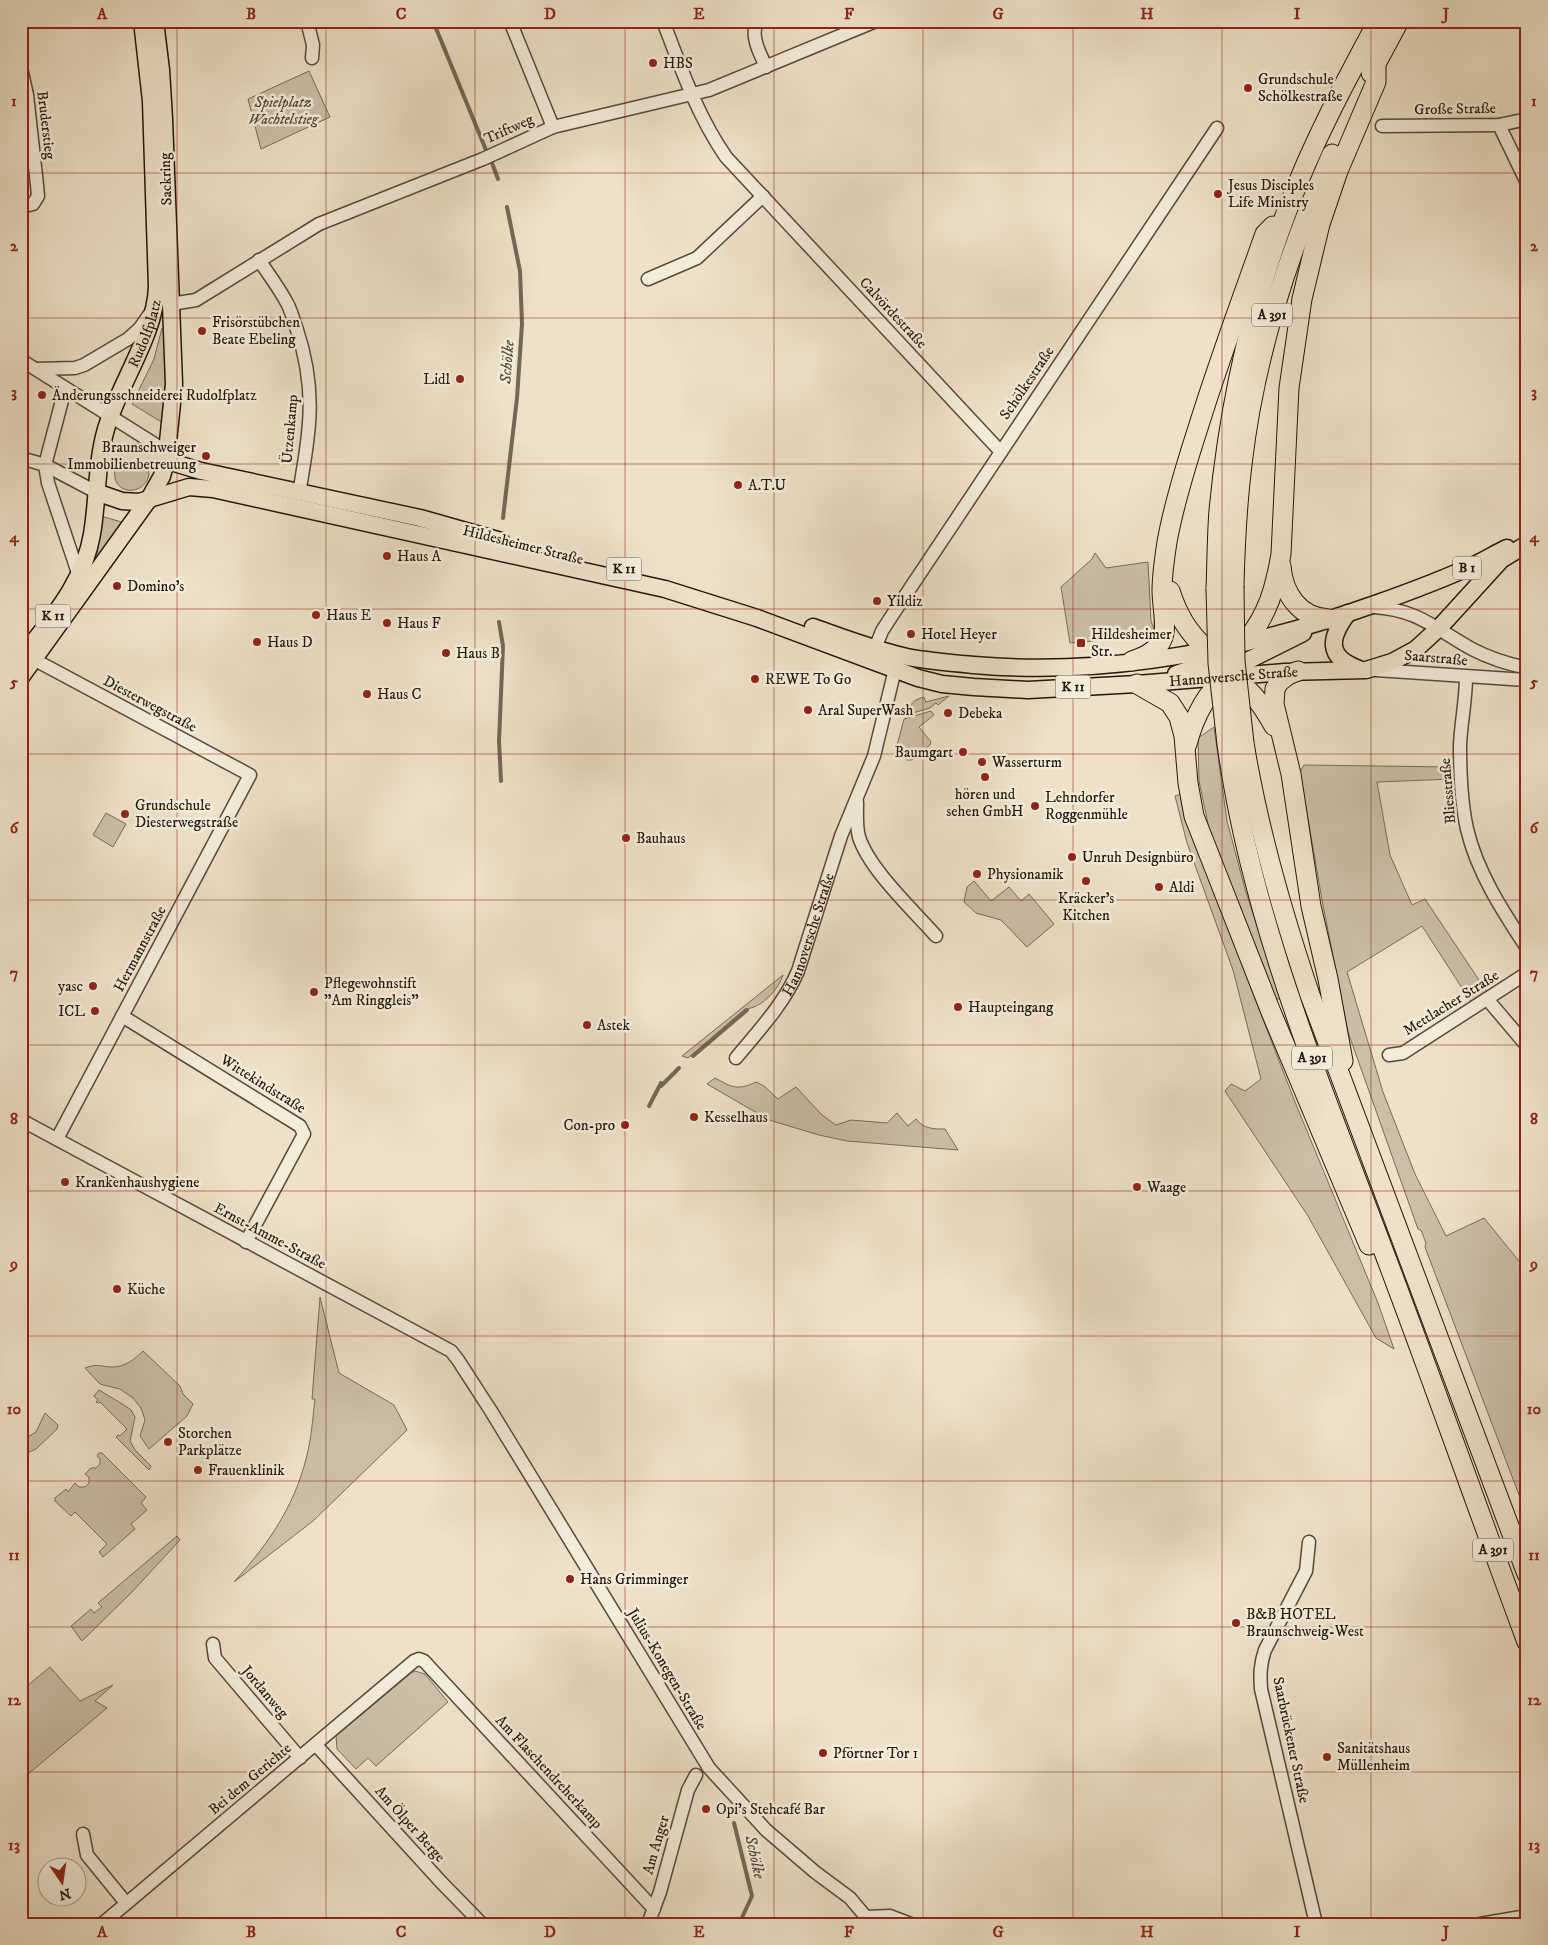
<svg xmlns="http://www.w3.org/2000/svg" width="1548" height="1945" viewBox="0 0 1548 1945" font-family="'IM FELL DW Pica',serif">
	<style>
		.green { fill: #cbbfa8; stroke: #766b5a }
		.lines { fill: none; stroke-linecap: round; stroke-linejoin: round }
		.stream { stroke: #736756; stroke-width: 4 }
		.minor-casing { stroke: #554a3a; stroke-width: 15 }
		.major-casing { stroke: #22170b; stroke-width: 19 }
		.highway-casing { stroke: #22170b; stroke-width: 21 }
		.minor { stroke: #f4ecdb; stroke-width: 12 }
		.major { stroke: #eee1c8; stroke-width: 16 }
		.highway { stroke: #eee1c8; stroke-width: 19 }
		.highway-bridge-casing { stroke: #22170b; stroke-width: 21; stroke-linecap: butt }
		.highway-bridge { stroke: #eee1c8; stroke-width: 19 }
		.grid { fill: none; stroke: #8f2418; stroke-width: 1; stroke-opacity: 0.55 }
		.poi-dot { fill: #8f2418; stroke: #f4ecdb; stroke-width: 2 }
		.labels { text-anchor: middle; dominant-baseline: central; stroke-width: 5; stroke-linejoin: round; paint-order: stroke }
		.shield { fill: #f4ecdb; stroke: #615749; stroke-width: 1 }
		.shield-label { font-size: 14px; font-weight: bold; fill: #22170b }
		.poi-label { font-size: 15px; fill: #22170b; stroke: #f4ecdb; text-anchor: start }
		.park-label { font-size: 15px; font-style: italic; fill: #55493a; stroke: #f4ecdb }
		.street-label { font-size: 15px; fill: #22170b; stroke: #f4ecdb }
		.water-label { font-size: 16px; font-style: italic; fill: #584c3d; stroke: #f4ecdb }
		.neatline { fill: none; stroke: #8f2418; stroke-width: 2 }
		.grid-label { font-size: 16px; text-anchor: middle; font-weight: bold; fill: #8f2418 }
	</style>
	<rect width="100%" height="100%" fill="#eee1c8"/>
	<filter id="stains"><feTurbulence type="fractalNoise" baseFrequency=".004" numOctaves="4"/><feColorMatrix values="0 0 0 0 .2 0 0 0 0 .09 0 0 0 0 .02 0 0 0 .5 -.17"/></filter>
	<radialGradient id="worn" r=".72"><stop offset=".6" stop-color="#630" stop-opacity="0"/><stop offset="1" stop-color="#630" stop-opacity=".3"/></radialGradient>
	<!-- green -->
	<g class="green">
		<polygon points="309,71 330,117 261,149 248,99"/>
		<polygon points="21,108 30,181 21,186"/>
		<polygon points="162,328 166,328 166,390 163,423 132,404 154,359"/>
		<path d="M123,461h20l5,6 1,8c-5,22 -38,20 -34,-5z"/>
		<polygon points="101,516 125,523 98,558 94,555"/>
		<polygon points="1095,553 1106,568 1148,562 1151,621 1154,629 1149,634 1140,637 1070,643 1061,587 1092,559"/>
		<path d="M949,696l-11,9 -2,-2 -6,5 -24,7c4,-11 7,-15 18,-18l2,5z"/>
		<polygon points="931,711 934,715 919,727 931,742 930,745 912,760 907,760 895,753 904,719"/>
		<polygon points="1214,727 1227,821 1245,889 1281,999 1275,999 1210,833 1199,781 1198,738"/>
		<polygon points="1304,765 1452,767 1453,779 1377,782 1390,855 1412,905 1425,899 1487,992 1471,1002 1422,926 1347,972 1383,1092 1415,1174 1446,1236 1484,1218 1527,1271 1527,1516 1425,1247 1426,1243 1421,1230 1418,1229 1348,1032 1322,900 1300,772"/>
		<polygon points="1181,794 1190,831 1295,1102 1378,1303 1394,1349 1376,1338 1308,1216 1225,1091 1231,1084 1245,1091 1261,1079 1233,970 1187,843 1175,796"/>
		<polygon points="106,813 126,824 113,847 93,835"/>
		<polygon points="974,881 991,901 1009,887 1021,901 1029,894 1054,924 1027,947 1001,920 976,913 964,902 967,887"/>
		<path d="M783,975c-5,15 -21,33 -38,34l-57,49 -6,-2z"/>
		<path d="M715,1078c17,9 22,13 41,4l8,4 14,13 18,-12 26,28 14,10 15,-5 36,3 10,-10 11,13 8,-7c8,10 17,10 29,10l13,21 -111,-9 -28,-6 -50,-15 -62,-36z"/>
		<path d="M320,1297l19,76 55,32 13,25 -94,91 -79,61c37,-41 64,-81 75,-136 3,-15 4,-31 6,-47h-3z"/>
		<path d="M143,1351l37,35 3,8 10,10 -6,12 -38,33 -9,-13 5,-16 -4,-12 -8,-10 -13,-9 -20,-5 -15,-16c13,-5 16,-1 28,-1 12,0 22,-8 30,-16z"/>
		<polygon points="99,1390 124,1405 131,1410 135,1417 130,1441 135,1450 151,1466 149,1470 116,1437 118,1435 120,1436 127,1429 100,1402 98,1403 96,1402 98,1400 94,1396"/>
		<polygon points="45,1413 58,1425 57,1429 36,1449 25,1454 21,1450 21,1441 36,1432"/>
		<polygon points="99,1453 102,1453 146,1497 141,1503 147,1510 131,1524 135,1529 103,1557 99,1552 107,1544 75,1512 71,1516 55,1501 55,1498 66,1489 68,1492 75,1483 79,1487 85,1487 89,1483 89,1477 85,1474 91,1468 96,1468 100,1464 100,1459 97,1456"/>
		<polygon points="177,1536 180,1540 131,1593 82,1641 71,1626 91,1609 94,1613 102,1607 98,1603"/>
		<polygon points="50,1667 80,1701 113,1685 95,1701 107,1708 21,1780 21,1691"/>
		<polygon points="415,1671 425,1674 448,1702 376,1766 368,1758 356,1769 337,1749 336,1736 411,1673"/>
	</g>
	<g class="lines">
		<!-- stream -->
		<g class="stream">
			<polyline points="433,21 486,150"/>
			<polyline points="1430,27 1433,21"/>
			<polyline points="492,163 498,179"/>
			<polyline points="503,518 517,398 522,324 520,271 507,207"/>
			<polyline points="499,622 503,646 499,741 501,781"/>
			<polyline points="693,1056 747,1010"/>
			<polyline points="661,1086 679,1068"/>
			<polyline points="649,1106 661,1083"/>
			<polyline points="734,1823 752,1896 739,1924"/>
		</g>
		<!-- minor casing -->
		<g class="minor-casing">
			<g id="minor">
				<polyline points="307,21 313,45 312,58"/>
				<polyline points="510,21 553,127"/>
				<path d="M663,21c18,47 34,94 63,136l275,295"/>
				<path d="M757,21c-7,16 3,32 9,46"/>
				<polyline points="21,68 27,95 37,185 38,196 33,204 21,207"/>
				<polyline points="1499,125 1527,183"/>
				<polyline points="1382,126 1499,125 1527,119"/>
				<path d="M259,260c10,15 21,29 29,45 4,8 6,17 9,25 20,60 13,103 2,163"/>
				<polyline points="648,279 697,258 763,196"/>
				<polyline points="171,304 196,300 319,224 483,159 553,127 709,90 876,21"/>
				<polyline points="21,360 161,448 166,461"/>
				<polyline points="36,369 75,368 84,365 128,339 140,328 149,315"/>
				<polyline points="65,389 45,465 48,483 79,576"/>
				<polyline points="21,458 45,465 96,492"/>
				<path d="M1373,607c44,2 63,22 99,42 17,9 36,15 55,19"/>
				<polyline points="872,656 882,631 891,617 1217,128"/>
				<polyline points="35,660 250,775 57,1139"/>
				<polyline points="1376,670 1527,680"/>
				<path d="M1466,677c0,23 -5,45 -6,68 0,28 1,57 7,84 10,43 36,83 60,119"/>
				<path d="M857,802c0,11 -1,25 2,35 10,32 54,73 77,99"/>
				<polyline points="1488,1000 1527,1046"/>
				<polyline points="122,1016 300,1126 304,1134 246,1242"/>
				<polyline points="1389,1055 1403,1053 1527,973"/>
				<path id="s1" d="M736,1058c23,-28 48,-54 62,-87l43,-135 33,-80 23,-95"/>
				<polyline points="21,1120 451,1351 458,1360 491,1411 709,1768 766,1830 815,1872 850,1898 866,1917 868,1924"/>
				<path d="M1309,1542l-3,29 -41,79c-5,14 -5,25 -4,39l55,235"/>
				<polyline points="213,1644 215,1658 300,1758"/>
				<polyline points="316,1745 441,1882 482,1924"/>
				<polyline points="83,1834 87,1855 126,1903"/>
				<polyline points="866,1917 890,1916 911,1924"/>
				<polyline points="102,1924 414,1661 419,1659 424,1661 654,1909"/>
				<polyline points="648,1924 660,1892 688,1790 696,1775"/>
				<polyline points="1480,1924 1527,1916"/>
			</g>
		</g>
		<!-- major casing -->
		<g class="major-casing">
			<g id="major">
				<polyline points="98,467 105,461 119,454 141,453 201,471 420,518 501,541"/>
				<path id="s2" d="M96,492l26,9 17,1 50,-15 24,2 452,100 92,29 161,60 24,6 32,3 54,3 109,-6 148,-12 81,-2 26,-8 24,-13 23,-21 62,-68 26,-16"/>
				<path d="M1348,613c-19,25 -22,44 11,56"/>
				<path d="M813,627c31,11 62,23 94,30 22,4 45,6 67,8 134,12 274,-16 401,-61 34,-12 69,-25 101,-40 11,-5 20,-11 31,-16"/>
				<path id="s3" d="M21,658c29,-38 63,-75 71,-124 6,-35 4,-71 14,-105 14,-47 49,-94 51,-142l-6,-186 -9,-80"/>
				<polyline points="1176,674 1214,661 1227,654"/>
				<polyline points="1227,676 1247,661 1303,633"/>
				<polyline points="21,677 149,499 162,476 166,461 174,384 164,119 161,70 155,21"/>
			</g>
		</g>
		<!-- highway casing -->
		<g class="highway-casing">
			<g id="highway">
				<polyline points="1371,73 1399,21"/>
				<path d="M1281,566c2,27 18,52 48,53"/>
				<path d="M1234,586c1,-41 3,-81 8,-121 12,-108 46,-212 90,-311"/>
				<path d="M1216,589c1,-26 1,-53 3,-79 10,-103 32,-205 69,-302 24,-64 57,-126 90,-187"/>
				<path d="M1170,591c8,25 18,41 37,59"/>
				<path d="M1246,641c22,-27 29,-52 35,-87l8,-166 13,-89 18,-75 18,-53 38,-89v-21"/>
				<path d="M1132,661c44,-15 31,-35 30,-70 0,-13 3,-36 5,-49 7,-39 19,-77 31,-114 20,-65 44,-129 67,-194l8,-8"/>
				<polyline points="1298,671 1288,675 1279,682 1275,689 1274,704 1291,774 1311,906 1328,979 1343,1061"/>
				<polyline points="1137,684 1170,703 1179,717 1184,736 1188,783 1194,816 1271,1012 1369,1245"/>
				<path d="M1244,743c14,86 38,169 66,252l217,579"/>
				<path d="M1187,744c7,-27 19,-51 40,-68 23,10 35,29 47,50"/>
				<path d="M1227,744c23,169 89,328 149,487 52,136 100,274 151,411"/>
			</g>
		</g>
		<!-- minor -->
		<use href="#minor" class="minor"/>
		<!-- major -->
		<use href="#major" class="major"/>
		<!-- highway -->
		<use href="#highway" class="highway"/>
		<!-- highway-bridge casing -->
		<g class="highway-bridge-casing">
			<g id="highway-bridge">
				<polyline points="1234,586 1235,661 1244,743"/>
				<polyline points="1216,589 1218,663 1227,744"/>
			</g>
		</g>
		<!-- highway-bridge -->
		<use href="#highway-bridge" class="highway-bridge"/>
	</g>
	<!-- grid -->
	<path class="grid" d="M177,21v1903M326,21v1903M475,21v1903M625,21v1903M774,21v1903M923,21v1903M1073,21v1903M1222,21v1903M1371,21v1903M21,173h1506M21,318h1506M21,464h1506M21,609h1506M21,754h1506M21,900h1506M21,1045h1506M21,1191h1506M21,1336h1506M21,1481h1506M21,1627h1506M21,1772h1506"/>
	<!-- markers -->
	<g class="poi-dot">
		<circle cx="653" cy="63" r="5"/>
		<circle cx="1248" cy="88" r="5"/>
		<circle cx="1218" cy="194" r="5"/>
		<circle cx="202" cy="331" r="5"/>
		<circle cx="460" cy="379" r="5"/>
		<circle cx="42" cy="395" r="5"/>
		<circle cx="206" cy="456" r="5"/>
		<circle cx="738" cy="485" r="5"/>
		<circle cx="387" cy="556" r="5"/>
		<circle cx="117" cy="586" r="5"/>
		<circle cx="877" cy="601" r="5"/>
		<circle cx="316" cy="615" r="5"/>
		<circle cx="387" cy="623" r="5"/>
		<circle cx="911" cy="634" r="5"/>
		<circle cx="257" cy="642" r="5"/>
		<rect x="1076" y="638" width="10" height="10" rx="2.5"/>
		<circle cx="446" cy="653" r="5"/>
		<circle cx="755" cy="679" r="5"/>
		<circle cx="367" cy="694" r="5"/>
		<circle cx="808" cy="710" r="5"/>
		<circle cx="948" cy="713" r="5"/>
		<circle cx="963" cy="752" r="5"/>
		<circle cx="982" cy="762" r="5"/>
		<circle cx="985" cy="777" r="5"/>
		<circle cx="1035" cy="806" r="5"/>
		<circle cx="125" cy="814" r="5"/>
		<circle cx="626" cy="838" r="5"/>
		<circle cx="1072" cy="857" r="5"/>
		<circle cx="977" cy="874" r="5"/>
		<circle cx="1086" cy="881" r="5"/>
		<circle cx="1159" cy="887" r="5"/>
		<circle cx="93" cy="986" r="5"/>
		<circle cx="314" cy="992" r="5"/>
		<circle cx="958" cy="1007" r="5"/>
		<circle cx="95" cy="1011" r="5"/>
		<circle cx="587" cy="1025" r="5"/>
		<circle cx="694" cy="1117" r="5"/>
		<circle cx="625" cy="1125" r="5"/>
		<circle cx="65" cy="1182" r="5"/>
		<circle cx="1137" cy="1187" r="5"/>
		<circle cx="117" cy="1289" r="5"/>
		<circle cx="168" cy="1442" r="5"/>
		<circle cx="198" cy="1470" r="5"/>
		<circle cx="570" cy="1579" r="5"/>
		<circle cx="1236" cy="1623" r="5"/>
		<circle cx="823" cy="1753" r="5"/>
		<circle cx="1327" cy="1757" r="5"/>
		<circle cx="706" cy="1809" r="5"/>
	</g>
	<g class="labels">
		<!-- shield labels -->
		<g class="shield">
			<rect x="1252" y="303.5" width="40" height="23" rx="4"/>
			<rect x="1453" y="556.5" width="28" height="23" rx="4"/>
			<rect x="606.5" y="557.5" width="35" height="23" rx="4"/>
			<rect x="35.5" y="604.5" width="35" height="23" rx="4"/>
			<rect x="1055.5" y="675.5" width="35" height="23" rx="4"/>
			<rect x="1292" y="1046.5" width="40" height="23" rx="4"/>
			<rect x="1473" y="1538.5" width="40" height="23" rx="4"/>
		</g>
		<g class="shield-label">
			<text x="1272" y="315">A 391</text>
			<text x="1467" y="568">B 1</text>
			<text x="624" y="569">K 11</text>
			<text x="53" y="616">K 11</text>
			<text x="1073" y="687">K 11</text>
			<text x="1312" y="1058">A 391</text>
			<text x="1493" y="1550">A 391</text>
		</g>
		<!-- poi labels -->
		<g class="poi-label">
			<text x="663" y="63">HBS</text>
			<text x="1258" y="79">Grundschule<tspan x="1258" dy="17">Schölkestraße</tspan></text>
			<text x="1228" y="185">Jesus Disciples<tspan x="1228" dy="17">Life Ministry</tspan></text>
			<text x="212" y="322">Frisörstübchen<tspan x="212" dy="17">Beate Ebeling</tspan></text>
			<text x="450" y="379" text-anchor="end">Lidl</text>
			<text x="52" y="395">Änderungsschneiderei Rudolfplatz</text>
			<text x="196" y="447" text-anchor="end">Braunschweiger<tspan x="196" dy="17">Immobilienbetreuung</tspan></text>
			<text x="748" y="485">A.T.U</text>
			<text x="397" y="556">Haus A</text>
			<text x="127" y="586">Domino's</text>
			<text x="887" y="601">Yildiz</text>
			<text x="326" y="615">Haus E</text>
			<text x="397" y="623">Haus F</text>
			<text x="921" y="634">Hotel Heyer</text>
			<text x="1091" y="634">Hildesheimer<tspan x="1091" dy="17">Str.</tspan></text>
			<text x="267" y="642">Haus D</text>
			<text x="456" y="653">Haus B</text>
			<text x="765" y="679">REWE To Go</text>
			<text x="377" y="694">Haus C</text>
			<text x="818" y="710">Aral SuperWash</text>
			<text x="958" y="713">Debeka</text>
			<text x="953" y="752" text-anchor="end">Baumgart</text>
			<text x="992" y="762">Wasserturm</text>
			<text x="985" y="794" text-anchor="middle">hören und<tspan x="985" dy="17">sehen GmbH</tspan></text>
			<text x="1045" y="797">Lehndorfer<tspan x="1045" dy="17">Roggenmühle</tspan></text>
			<text x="135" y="805">Grundschule<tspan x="135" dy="17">Diesterwegstraße</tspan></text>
			<text x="636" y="838">Bauhaus</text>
			<text x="1082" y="857">Unruh Designbüro</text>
			<text x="987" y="874">Physionamik</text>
			<text x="1169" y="887">Aldi</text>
			<text x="1086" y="898" text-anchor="middle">Kräcker's<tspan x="1086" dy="17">Kitchen</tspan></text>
			<text x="324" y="983">Pflegewohnstift<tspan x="324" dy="17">"Am Ringgleis"</tspan></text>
			<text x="83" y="986" text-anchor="end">yasc</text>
			<text x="968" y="1007">Haupteingang</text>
			<text x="85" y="1011" text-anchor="end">ICL</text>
			<text x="597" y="1025">Astek</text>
			<text x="704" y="1117">Kesselhaus</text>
			<text x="615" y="1125" text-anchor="end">Con-pro</text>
			<text x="75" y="1182">Krankenhaushygiene</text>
			<text x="1147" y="1187">Waage</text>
			<text x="127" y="1289">Küche</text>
			<text x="178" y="1433">Storchen<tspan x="178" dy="17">Parkplätze</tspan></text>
			<text x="208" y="1470">Frauenklinik</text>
			<text x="580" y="1579">Hans Grimminger</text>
			<text x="1246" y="1614">B&amp;B HOTEL<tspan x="1246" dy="17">Braunschweig-West</tspan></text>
			<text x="1337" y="1748">Sanitätshaus<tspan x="1337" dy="17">Müllenheim</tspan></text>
			<text x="833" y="1753">Pförtner Tor 1</text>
			<text x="716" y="1809">Opi's Stehcafé Bar</text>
		</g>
		<!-- park labels -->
		<g class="park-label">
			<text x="283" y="102">Spielplatz<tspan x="283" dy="17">Wachtelstieg</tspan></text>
		</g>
		<!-- street labels -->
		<g class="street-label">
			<text transform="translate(1455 109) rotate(-1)">Große Straße</text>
			<text transform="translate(46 125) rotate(83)">Bruderstieg</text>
			<text transform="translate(509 129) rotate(-24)">Triftweg</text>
			<text transform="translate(166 179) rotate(-92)">Sackring</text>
			<text transform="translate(893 313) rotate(47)">Calvördestraße</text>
			<text stroke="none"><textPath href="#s3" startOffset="354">Rudolfplatz</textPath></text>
			<text transform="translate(1027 383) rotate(-56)">Schölkestraße</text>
			<text transform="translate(290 429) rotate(-85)">Ützenkamp</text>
			<text transform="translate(523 545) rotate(14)">Hildesheimer Straße</text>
			<text transform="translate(1436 658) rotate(5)">Saarstraße</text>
			<text stroke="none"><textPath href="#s2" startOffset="1169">Hannoversche Straße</textPath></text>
			<text transform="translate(150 704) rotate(28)">Diesterwegstraße</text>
			<text transform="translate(1448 791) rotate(-95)">Bliesstraße</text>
			<text stroke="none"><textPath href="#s1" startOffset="145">Hannoversche Straße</textPath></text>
			<text transform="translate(140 949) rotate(-62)">Hermannstraße</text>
			<text transform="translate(1451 1003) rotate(-32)">Mettlacher Straße</text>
			<text transform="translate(263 1084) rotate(32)">Wittekindstraße</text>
			<text transform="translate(270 1236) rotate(28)">Ernst-Amme-Straße</text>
			<text transform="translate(667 1669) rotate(59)">Julius-Konegen-Straße</text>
			<text transform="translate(265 1692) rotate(50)">Jordanweg</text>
			<text transform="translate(1291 1740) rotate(78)">Saarbrückener Straße</text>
			<text transform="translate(549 1772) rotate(47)">Am Flaschendreherkamp</text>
			<text transform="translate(250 1779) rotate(-40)">Bei dem Gerichte</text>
			<text transform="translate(410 1824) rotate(48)">Am Ölper Berge</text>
			<text transform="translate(656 1845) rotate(-74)">Am Anger</text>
		</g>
		<!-- water labels -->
		<g class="water-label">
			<text transform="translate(507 362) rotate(-86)">Schölke</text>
			<text transform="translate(755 1857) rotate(77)">Schölke</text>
		</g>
	</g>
	<!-- margin -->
	<rect width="1548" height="1945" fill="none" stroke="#eee1c8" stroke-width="55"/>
	<!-- north arrow -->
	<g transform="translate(62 1882) rotate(167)"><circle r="24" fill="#f4ecdb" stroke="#a09788"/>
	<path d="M0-4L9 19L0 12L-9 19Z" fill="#8f2418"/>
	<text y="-8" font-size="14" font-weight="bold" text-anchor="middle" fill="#22170b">N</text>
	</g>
	<rect x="28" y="28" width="1492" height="1890" class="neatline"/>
	<g class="grid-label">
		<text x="102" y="19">A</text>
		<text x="251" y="19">B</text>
		<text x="401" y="19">C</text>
		<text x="550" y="19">D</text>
		<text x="699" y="19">E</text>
		<text x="849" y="19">F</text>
		<text x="998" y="19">G</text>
		<text x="1147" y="19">H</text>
		<text x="1297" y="19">I</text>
		<text x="1446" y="19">J</text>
		<text x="14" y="106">1</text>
		<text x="1534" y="106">1</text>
		<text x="14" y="251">2</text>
		<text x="1534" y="251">2</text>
		<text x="14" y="397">3</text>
		<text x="1534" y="397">3</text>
		<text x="14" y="542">4</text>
		<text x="1534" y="542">4</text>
		<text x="14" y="687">5</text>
		<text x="1534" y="687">5</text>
		<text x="14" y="833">6</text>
		<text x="1534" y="833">6</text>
		<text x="14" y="978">7</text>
		<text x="1534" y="978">7</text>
		<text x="14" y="1124">8</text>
		<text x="1534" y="1124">8</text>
		<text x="14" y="1269">9</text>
		<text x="1534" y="1269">9</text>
		<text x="14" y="1414">10</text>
		<text x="1534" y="1414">10</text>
		<text x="14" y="1560">11</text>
		<text x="1534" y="1560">11</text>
		<text x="14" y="1705">12</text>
		<text x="1534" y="1705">12</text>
		<text x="14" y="1850">13</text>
		<text x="1534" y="1850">13</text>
		<text x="102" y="1937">A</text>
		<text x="251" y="1937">B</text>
		<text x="401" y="1937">C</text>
		<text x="550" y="1937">D</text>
		<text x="699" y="1937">E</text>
		<text x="849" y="1937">F</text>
		<text x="998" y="1937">G</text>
		<text x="1147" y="1937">H</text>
		<text x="1297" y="1937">I</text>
		<text x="1446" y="1937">J</text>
	</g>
	<rect width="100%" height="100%" filter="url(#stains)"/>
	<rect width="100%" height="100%" fill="url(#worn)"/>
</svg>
